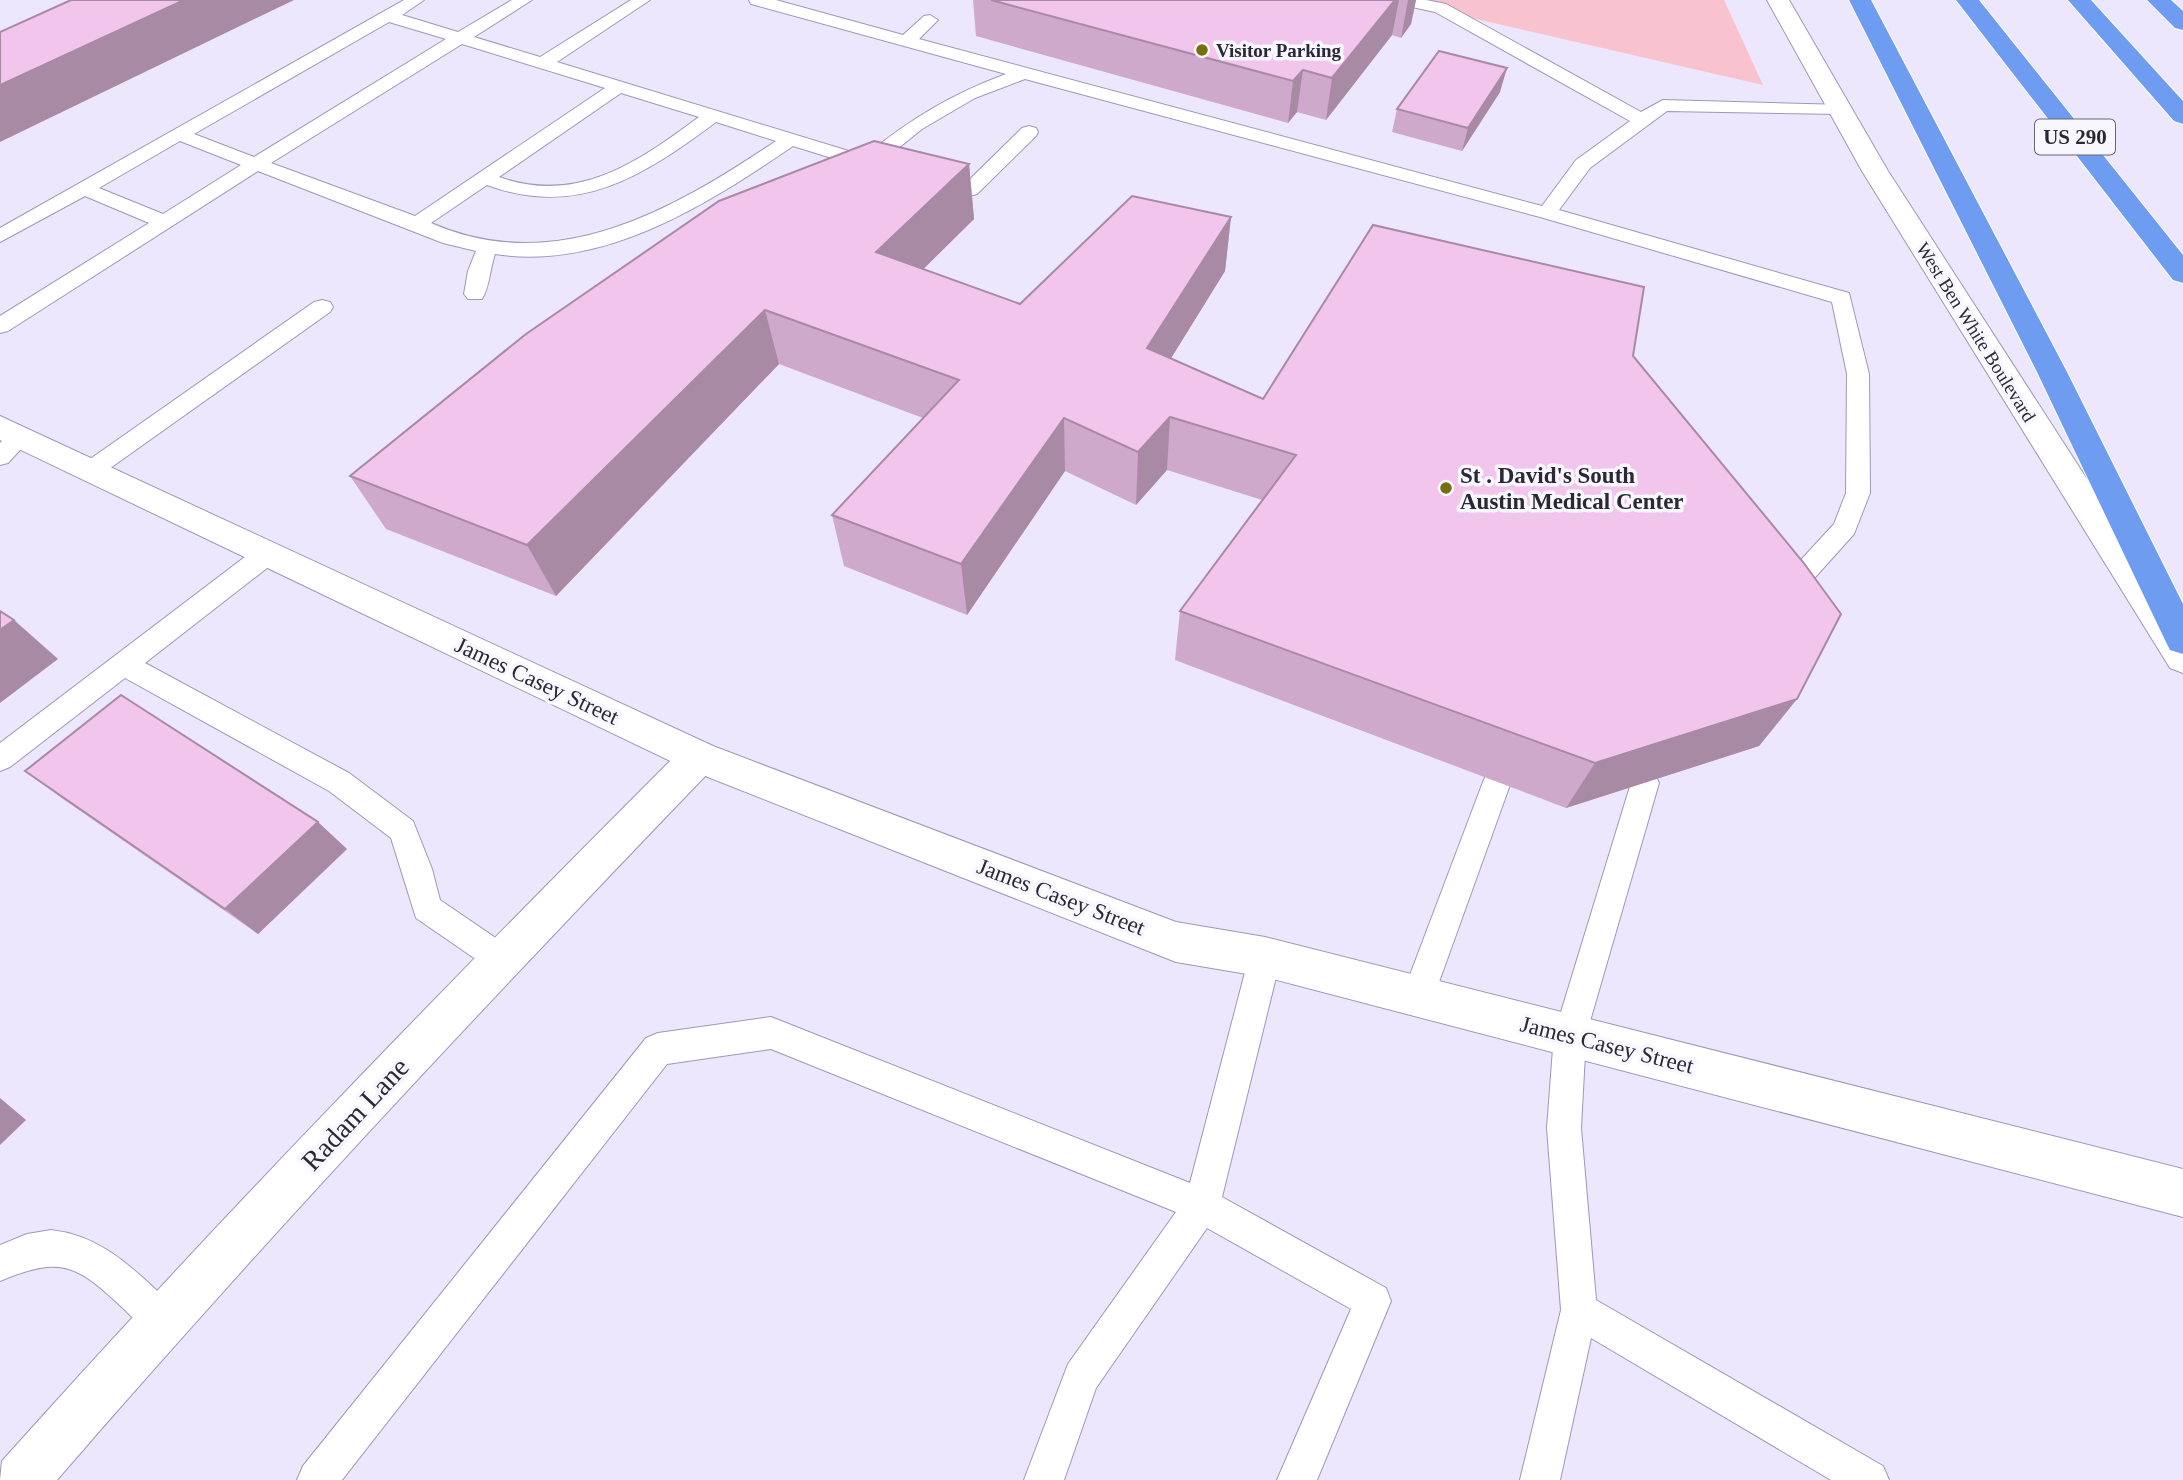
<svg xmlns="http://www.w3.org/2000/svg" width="2183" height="1480" viewBox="0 0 2183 1480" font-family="Georgia,serif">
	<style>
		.green { fill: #f8c3cf }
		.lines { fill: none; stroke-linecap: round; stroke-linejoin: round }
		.lane-casing { stroke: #9f97b8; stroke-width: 2 }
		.street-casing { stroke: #9f97b8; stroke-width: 2 }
		.secondary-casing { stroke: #9f97b8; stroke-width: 2 }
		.highway-casing { stroke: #fff; stroke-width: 2 }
		.lane { fill: #fff; fill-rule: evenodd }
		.street { fill: #fff; fill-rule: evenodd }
		.secondary { fill: #fff; fill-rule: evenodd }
		.highway { fill: #6e9cf0; fill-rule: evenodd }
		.wall { fill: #cfa9cb }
		.shaded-wall { fill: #a98aa5 }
		.building { fill: #f1c5ec; stroke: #a98aa5; stroke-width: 2 }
		.poi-dot { fill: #756f0e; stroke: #f8f6fe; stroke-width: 2.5 }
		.labels { text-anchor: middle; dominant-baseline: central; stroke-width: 7; stroke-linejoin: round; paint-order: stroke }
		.far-poi-label { font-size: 19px; font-weight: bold; fill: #2b2835; stroke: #f8f6fe; text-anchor: start }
		.far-street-label { font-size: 19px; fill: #2b2835; stroke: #f8f6fe }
		.shield { fill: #f8f6fe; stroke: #686671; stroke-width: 2 }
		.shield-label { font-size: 21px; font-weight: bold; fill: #2b2835 }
		.poi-label { font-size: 23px; font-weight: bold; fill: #2b2835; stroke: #f8f6fe; text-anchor: start }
		.street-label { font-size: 23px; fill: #2b2835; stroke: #f8f6fe }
		.near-street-label { font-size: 28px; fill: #2b2835; stroke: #f8f6fe }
	</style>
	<rect width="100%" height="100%" fill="#ece7fc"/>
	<!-- green -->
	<polygon class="green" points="1394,0 1724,0 1763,85"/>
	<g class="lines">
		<!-- lane casing -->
		<g class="lane-casing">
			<g id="lane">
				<path d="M404,0h20l-22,15 56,17 54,-32h20l-58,37 66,20 91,-57h19l-93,62 308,94c47,-38 85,-61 141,-82l-255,-70 -2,-4h27l127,35 21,-19 6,-1 8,5 -19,19 623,167 34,-46 54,-39 -195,-109 -37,-8 -2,-4h30l20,4 195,108 22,-12 183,5 3,4 -9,5 -173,-3 -77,57 -31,42 290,83 20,81 1,119 -16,41 -62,69 -9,3 -9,-3 -4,-7 4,-7 60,-65 12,-31 1,-119 -15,-72 -292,-85 -515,-138 -50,19 -53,31 -47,38h-14l-68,-21c-85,58 -189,125 -298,108 -5,14 -5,32 -13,45h-14l-4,-5 4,-23 8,-20 -33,-8 -185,-72 -250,160 -8,2v-17l149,-93 -64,-27 -85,46v-14zM389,22l57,17 -192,118 -60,-23zM462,44l143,44 -190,128 -144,-53zM621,93l78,24c-61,45 -121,88 -200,60zM716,122l60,19c-103,69 -220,137 -345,82l56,-38c91,34 158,-10 229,-63zM180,141l61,24 -78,49 -64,-26z"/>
				<polygon points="1029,126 1036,128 1038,132 1036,136 977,194 970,196 928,185 925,181 935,175 966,183 1022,128"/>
				<polygon points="322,300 330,302 333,307 330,312 99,476 91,478 83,476 79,470 83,464 314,302"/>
				<polygon points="20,429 28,431 32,437 8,463 0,465 0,443 12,431"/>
				<polygon points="267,545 276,547 280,554 276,561 145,663 349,773 413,821 432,869 440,900 512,949 517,959 512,969 501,974 490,969 416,918 391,838 329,791 125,678 10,767 0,771 0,743 258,547"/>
				<polygon points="1497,770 1507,773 1511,782 1434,996 1429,1007 1418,1011 1407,1007 1402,996 1483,782 1487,773"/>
				<polygon points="1645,771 1655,774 1659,783 1586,1035 1581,1128 1596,1300 1883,1466 1889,1480 1831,1480 1591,1338 1560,1480 1520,1480 1561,1310 1547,1128 1554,1035 1631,783 1635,774"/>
				<polygon points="1265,942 1276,947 1281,957 1222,1197 1386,1288 1391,1301 1317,1480 1277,1480 1351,1309 1207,1228 1096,1388 1064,1480 1024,1480 1068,1364 1176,1212 771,1049 667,1064 342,1480 297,1480 303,1466 646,1038 658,1033 771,1017 1190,1183 1249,957 1254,947"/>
				<path d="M51,1230c43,5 71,28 102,57 12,11 21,18 27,33l-5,13 -13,5c-16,-6 -26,-17 -38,-29 -47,-44 -62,-54 -124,-28v-36l27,-11z"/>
			</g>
		</g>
		<!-- street casing -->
		<g class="street-casing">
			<path id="street" d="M699,741l14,5 5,11 -5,11c-224,233 -445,468 -656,712h-57l2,-19c220,-246 450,-482 683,-715z"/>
		</g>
		<!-- secondary casing -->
		<g class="secondary-casing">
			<g id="secondary">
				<polygon points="1767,0 1789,0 1888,171 2183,628 2183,673 2170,668 1862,171"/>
				<polygon points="0,416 713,746 1176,922 1265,937 2183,1169 2183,1217 1265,977 1176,962 685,768 0,440"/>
			</g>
		</g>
		<!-- highway casing -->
		<g class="highway-casing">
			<g id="highway">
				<polygon points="1849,0 1871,0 2067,372 2183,604 2183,654 2170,650 2165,640 2037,372"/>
				<polygon points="1956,0 1979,0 2183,255 2183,283 2173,280"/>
				<polygon points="2068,0 2091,0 2183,101 2183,124 2174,121"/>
				<polygon points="2147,0 2171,0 2183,11 2183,30 2175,28"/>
			</g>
		</g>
		<!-- lane -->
		<use href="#lane" class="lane"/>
		<!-- street -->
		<use href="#street" class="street"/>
		<!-- secondary -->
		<use href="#secondary" class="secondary"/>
		<!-- highway -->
		<use href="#highway" class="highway"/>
	</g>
	<!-- wall -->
	<g class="wall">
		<polygon points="973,0 1416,0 1411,24 1401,38 1392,35 1326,120 1297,112 1288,123 976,36"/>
		<polygon points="1500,92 1462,151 1392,132 1397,109"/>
		<polygon points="969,164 974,219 923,269 1020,304 1231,217 1225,271 1171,358 1263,399 1633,356 1797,699 1759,746 1566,808 1175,660 1180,611 1262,500 1167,470 1136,505 1065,471 967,615 844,566 832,515 923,418 779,364 556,596 386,529 350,476"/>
		<polygon points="25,771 347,849 258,934 63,799"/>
	</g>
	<!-- shaded-wall -->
	<g class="shaded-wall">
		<polygon points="184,0 294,0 0,142 0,85"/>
		<polygon points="1395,0 1399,0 1392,35 1326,120 1332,78"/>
		<polygon points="1408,0 1416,0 1411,24 1401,38"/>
		<polygon points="1507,68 1500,92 1462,151 1468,128"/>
		<polygon points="1303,70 1297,112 1288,123 1293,81"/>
		<polygon points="969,164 974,219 885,307 876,252"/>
		<polygon points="1231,217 1225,271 1144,402 1147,348"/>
		<polygon points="765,310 779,364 556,596 527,545"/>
		<polygon points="1170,417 1167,470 1136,505 1138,452"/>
		<polygon points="1064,418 1065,471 967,615 961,564"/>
		<polygon points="14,620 58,659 0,703 0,630"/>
		<polygon points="1797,699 1759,746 1566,808 1595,763"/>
		<polygon points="318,822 347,849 258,934 225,909"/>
		<polygon points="0,1098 26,1120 0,1145"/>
	</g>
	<!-- building -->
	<g class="building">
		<polygon points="71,0 184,0 0,85 0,32"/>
		<polygon points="991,0 1395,0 1332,78 1303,70 1293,81"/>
		<polygon points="1439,51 1507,68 1468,128 1397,109"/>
		<polygon points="874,141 969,164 876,252 1020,304 1132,196 1231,217 1147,348 1263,399 1373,225 1644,287 1633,356 1803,562 1841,614 1797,699 1595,763 1180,611 1296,455 1170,417 1138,452 1064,418 961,564 832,515 959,380 765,310 527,545 350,476 526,334 719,201"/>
		<polygon points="0,611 14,620 0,630"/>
		<polygon points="121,695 318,822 225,909 25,771"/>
	</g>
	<!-- markers -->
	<g class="poi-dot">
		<circle cx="1202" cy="50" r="7"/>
		<circle cx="1446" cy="488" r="7"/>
	</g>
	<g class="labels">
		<!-- far-poi labels -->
		<g class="far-poi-label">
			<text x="1216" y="50">Visitor Parking</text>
		</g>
		<!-- far-street labels -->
		<g class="far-street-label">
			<text transform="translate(1976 332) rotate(58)">West Ben White Boulevard</text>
		</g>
		<!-- shield labels -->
		<rect class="shield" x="2035" y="119.5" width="80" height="35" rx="5"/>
		<g class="shield-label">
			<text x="2075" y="137">US 290</text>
		</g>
		<!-- poi labels -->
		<g class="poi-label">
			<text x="1460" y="475">St . David's South<tspan x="1460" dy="26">Austin Medical Center</tspan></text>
		</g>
		<!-- street labels -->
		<g class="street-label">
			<text transform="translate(537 681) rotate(25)">James Casey Street</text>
			<text transform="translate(1061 897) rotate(21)">James Casey Street</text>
			<text transform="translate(1607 1045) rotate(14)">James Casey Street</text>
		</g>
		<!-- near-street labels -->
		<g class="near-street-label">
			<text transform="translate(355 1114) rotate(-47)">Radam Lane</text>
		</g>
	</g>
</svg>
